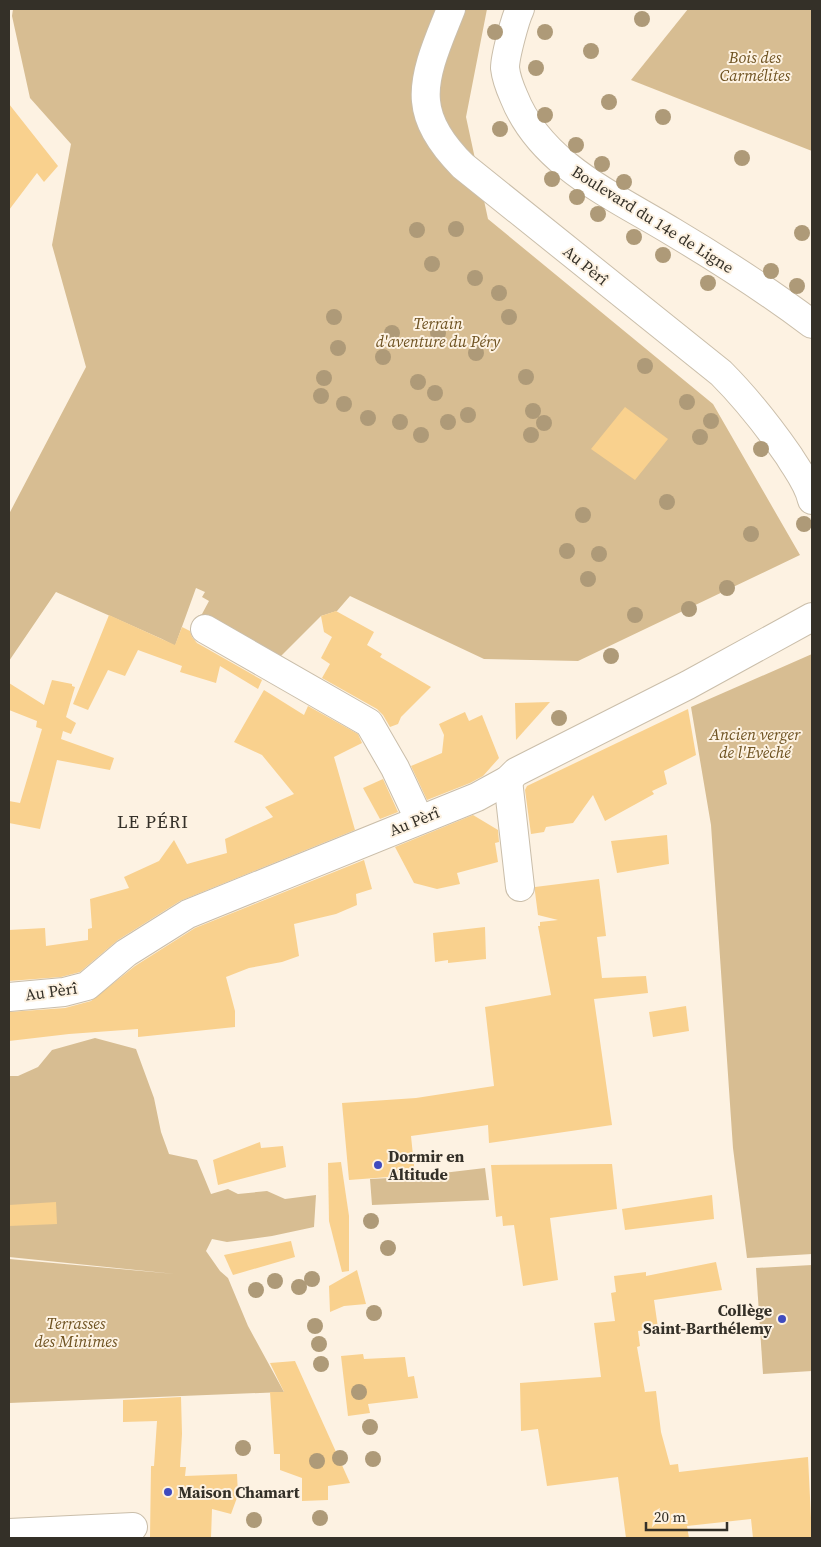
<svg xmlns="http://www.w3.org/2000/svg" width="821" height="1547" viewBox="0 0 821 1547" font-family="'Source Serif 4',serif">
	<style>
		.green { fill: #d7bd92 }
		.building { fill: #f9d18e }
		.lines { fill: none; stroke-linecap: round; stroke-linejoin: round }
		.minor-casing { stroke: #cabeaa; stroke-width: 30 }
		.minor { stroke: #fff; stroke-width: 28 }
		.tree { fill: #ae9a78 }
		.poi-dot { fill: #3f4bbf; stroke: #fdf2e2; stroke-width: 2 }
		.labels { text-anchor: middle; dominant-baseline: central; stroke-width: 4; stroke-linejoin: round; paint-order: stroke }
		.park-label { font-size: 16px; font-style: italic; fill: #6e5221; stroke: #fdf2e2 }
		.street-label { font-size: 16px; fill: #343028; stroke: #fdf2e2 }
		.poi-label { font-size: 16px; font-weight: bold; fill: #343028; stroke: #fdf2e2; text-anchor: start }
		.neighbourhood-label { font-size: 18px; letter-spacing: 1px; fill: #343028; stroke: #fdf2e2 }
	</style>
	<rect width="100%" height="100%" fill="#fdf2e2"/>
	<!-- green -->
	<g class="green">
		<polygon points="13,9 487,9 466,117 488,219 713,404 800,555 578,661 484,659 350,596 337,611 321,616 268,669 201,620 198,616 202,614 209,601 202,597 205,592 196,588 175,646 162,639 56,592 9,661 9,514 86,367 52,245 71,144 30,98 12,16"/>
		<polygon points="688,9 812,9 812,151 631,80"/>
		<polygon points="812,654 812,1254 747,1258 733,1148 711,825 691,707"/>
		<polygon points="95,1038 136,1049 154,1098 161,1132 169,1154 197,1160 211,1194 228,1189 238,1194 267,1191 285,1199 316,1195 314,1227 272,1236 227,1242 212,1239 206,1251 220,1271 228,1278 248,1326 284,1392 9,1403 9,1259 175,1274 9,1257 9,1076 18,1076 38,1067 52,1050"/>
		<polygon points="485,1168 489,1200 372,1205 370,1179 409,1177"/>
		<polygon points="812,1265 812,1371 763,1374 756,1268"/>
	</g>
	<!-- building -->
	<g class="building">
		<polygon points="9,104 58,166 44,182 37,173 9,210"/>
		<polygon points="625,407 668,439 635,480 591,449"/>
		<polygon points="336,611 374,632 367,645 382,654 380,657 431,687 401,717 398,724 390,727 383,715 377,709 322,678 330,664 321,658 332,637 324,632 321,616"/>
		<polygon points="109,615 175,645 182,627 190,631 192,637 197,643 262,680 258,689 220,666 216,683 180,672 182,666 138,650 125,676 108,670 88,710 73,704"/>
		<polygon points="52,680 72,684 72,686 75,687 66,717 76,723 71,734 63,731 61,739 114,758 110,770 57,760 40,829 9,823 9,801 20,803 42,729 36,727 37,721 9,710 9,683 44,705"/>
		<polygon points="264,690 304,715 308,706 358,734 362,743 334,757 355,830 180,901 118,940 80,972 61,977 9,981 9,930 45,928 46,946 88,940 88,929 92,928 90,899 129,888 124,877 159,861 174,840 187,864 227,853 225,839 273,817 265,807 294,794 262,755 234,742"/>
		<polygon points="550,702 516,740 515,703"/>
		<polygon points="688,709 696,755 664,771 667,784 652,791 654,794 605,821 593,795 573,823 546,827 544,832 531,834 525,790 527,786"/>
		<polygon points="465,712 469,721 482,715 499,758 483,776 470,783 427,800 411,766 442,753 444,735 439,724"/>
		<polygon points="383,779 398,812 380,819 363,788"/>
		<polygon points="473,815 498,830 499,842 495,843 498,862 457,873 460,884 437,889 414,883 395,847"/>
		<polygon points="667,835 669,864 617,873 611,841"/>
		<polygon points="364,860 372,889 356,894 357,905 336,914 294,924 299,956 282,962 249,968 226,977 235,1011 235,1027 138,1037 138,1029 69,1034 9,1041 9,1012 65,1008 91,1001 135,966 195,928"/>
		<polygon points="599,879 606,936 597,937 602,978 646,976 648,993 594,999 612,1125 489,1143 488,1125 411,1136 415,1175 349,1180 342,1103 416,1098 494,1086 485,1007 551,995 538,926 540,926 540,922 558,920 538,915 535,892 535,887"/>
		<polygon points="485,927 486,959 448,963 448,960 435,962 433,933"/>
		<polygon points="686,1006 689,1031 653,1037 649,1012"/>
		<polygon points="260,1142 261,1148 283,1146 286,1167 218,1185 213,1160"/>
		<polygon points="341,1162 349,1216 349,1271 342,1272 329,1221 328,1163"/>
		<polygon points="612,1164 617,1209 550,1218 558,1280 523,1286 514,1225 503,1226 502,1216 496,1217 491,1165"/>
		<polygon points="712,1195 714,1219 625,1230 622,1209"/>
		<polygon points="56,1202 57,1224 9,1226 9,1205"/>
		<polygon points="291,1241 295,1257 233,1275 224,1255"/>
		<polygon points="716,1262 722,1290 654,1300 658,1328 638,1331 640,1346 637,1347 645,1392 656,1391 661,1432 670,1465 678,1464 679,1472 808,1457 812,1538 753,1538 751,1519 687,1526 689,1538 626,1538 618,1477 547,1486 538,1429 521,1431 520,1383 601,1377 594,1323 615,1321 611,1293 616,1292 614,1276 646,1272 646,1276"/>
		<polygon points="357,1270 366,1304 344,1306 330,1312 329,1286"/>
		<polygon points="363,1354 364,1359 405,1357 408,1377 414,1376 418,1398 368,1404 370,1413 348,1416 341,1356"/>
		<polygon points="295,1361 350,1483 328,1486 328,1500 302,1501 302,1478 280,1470 280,1454 274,1454 270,1392 284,1392 270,1363"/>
		<polygon points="181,1397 182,1434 180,1467 186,1467 185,1476 237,1474 238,1495 231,1514 212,1509 211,1538 150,1538 151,1466 154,1466 157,1421 123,1422 123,1400"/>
	</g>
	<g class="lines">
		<!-- minor casing -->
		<g class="minor-casing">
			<g id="minor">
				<path d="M451,9c-10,26 -28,63 -25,92 2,25 20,48 37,65l258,207c26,26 47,53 68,83 9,15 19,27 23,44"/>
				<path d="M520,9c-5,10 -15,48 -15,59 1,9 5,20 9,29 27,68 100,99 159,135 47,28 95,59 139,92"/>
				<polyline points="205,629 369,723 395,768 419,819"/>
				<polyline points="508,780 520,887"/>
				<polyline points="9,997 64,992 87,986 126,953 188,914 477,797 508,780 516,772 688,685 812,617"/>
				<polyline points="9,1533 133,1527"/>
			</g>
		</g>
		<!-- minor -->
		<use href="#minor" class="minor"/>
	</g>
	<!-- trees -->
	<g class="tree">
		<circle cx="642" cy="19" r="8"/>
		<circle cx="495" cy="32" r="8"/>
		<circle cx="545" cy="32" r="8"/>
		<circle cx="591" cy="51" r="8"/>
		<circle cx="536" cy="68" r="8"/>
		<circle cx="609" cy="102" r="8"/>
		<circle cx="545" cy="115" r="8"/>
		<circle cx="663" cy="117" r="8"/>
		<circle cx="500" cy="129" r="8"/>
		<circle cx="576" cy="145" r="8"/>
		<circle cx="742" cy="158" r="8"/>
		<circle cx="602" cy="164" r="8"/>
		<circle cx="552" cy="179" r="8"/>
		<circle cx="624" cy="182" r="8"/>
		<circle cx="577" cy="197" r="8"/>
		<circle cx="598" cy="214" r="8"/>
		<circle cx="456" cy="229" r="8"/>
		<circle cx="417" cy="230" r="8"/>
		<circle cx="802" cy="233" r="8"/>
		<circle cx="634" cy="237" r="8"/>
		<circle cx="663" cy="255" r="8"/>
		<circle cx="432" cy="264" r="8"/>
		<circle cx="771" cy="271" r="8"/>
		<circle cx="475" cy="278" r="8"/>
		<circle cx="708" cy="283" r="8"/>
		<circle cx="797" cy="286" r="8"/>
		<circle cx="499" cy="293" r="8"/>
		<circle cx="334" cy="317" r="8"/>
		<circle cx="509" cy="317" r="8"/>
		<circle cx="392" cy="333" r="8"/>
		<circle cx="438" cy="333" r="8"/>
		<circle cx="338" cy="348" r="8"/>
		<circle cx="476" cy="353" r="8"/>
		<circle cx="383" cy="357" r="8"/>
		<circle cx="645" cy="366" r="8"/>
		<circle cx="526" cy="377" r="8"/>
		<circle cx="324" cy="378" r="8"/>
		<circle cx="418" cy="382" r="8"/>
		<circle cx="435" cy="393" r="8"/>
		<circle cx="321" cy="396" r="8"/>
		<circle cx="687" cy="402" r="8"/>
		<circle cx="344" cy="404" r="8"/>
		<circle cx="533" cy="411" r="8"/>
		<circle cx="468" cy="415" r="8"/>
		<circle cx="368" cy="418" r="8"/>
		<circle cx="711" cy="421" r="8"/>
		<circle cx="400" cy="422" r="8"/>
		<circle cx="448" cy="422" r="8"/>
		<circle cx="544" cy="423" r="8"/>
		<circle cx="421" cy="435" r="8"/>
		<circle cx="531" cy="435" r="8"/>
		<circle cx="700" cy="437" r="8"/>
		<circle cx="761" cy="449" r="8"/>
		<circle cx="667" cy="502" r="8"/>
		<circle cx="583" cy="515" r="8"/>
		<circle cx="804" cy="524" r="8"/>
		<circle cx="751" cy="534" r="8"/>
		<circle cx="567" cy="551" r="8"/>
		<circle cx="599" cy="554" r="8"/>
		<circle cx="588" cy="579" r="8"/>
		<circle cx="727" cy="588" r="8"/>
		<circle cx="689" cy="609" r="8"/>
		<circle cx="635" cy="615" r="8"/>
		<circle cx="611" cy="656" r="8"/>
		<circle cx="559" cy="718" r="8"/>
		<circle cx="371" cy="1221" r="8"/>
		<circle cx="388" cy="1248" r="8"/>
		<circle cx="312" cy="1279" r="8"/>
		<circle cx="275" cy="1281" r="8"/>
		<circle cx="299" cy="1287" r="8"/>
		<circle cx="256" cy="1290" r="8"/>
		<circle cx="374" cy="1313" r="8"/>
		<circle cx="315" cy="1326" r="8"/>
		<circle cx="319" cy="1344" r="8"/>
		<circle cx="321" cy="1364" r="8"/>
		<circle cx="359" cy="1392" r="8"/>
		<circle cx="370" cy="1427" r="8"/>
		<circle cx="243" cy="1448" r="8"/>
		<circle cx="340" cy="1458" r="8"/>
		<circle cx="373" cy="1459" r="8"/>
		<circle cx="317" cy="1461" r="8"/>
		<circle cx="320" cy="1518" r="8"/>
		<circle cx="254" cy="1520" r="8"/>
	</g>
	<!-- markers -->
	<g class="poi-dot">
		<circle cx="378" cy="1165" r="5"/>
		<circle cx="782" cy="1319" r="5"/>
		<circle cx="168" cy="1492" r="5"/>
	</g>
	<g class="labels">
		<!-- park labels -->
		<g class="park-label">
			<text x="755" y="57">Bois des<tspan x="755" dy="18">Carmélites</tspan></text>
			<text x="438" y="323">Terrain<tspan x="438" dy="18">d'aventure du Péry</tspan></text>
			<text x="755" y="734">Ancien verger<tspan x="755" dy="18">de l'Evèché</tspan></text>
			<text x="76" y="1323">Terrasses<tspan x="76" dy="18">des Minimes</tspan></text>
		</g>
		<!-- street labels -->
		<g class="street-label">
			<text transform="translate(653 219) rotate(32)">Boulevard du 14e de Ligne</text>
			<text transform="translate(586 265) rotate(39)">Au Pèrî</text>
			<text transform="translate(414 821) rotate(-22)">Au Pèrî</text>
			<text transform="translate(51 991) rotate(-8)">Au Pèrî</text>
		</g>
		<!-- poi labels -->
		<g class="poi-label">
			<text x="388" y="1156">Dormir en<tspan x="388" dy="18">Altitude</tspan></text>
			<text x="772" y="1310" text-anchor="end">Collège<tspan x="772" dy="18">Saint-Barthélemy</tspan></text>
			<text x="178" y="1492">Maison Chamart</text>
		</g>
		<!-- neighbourhood labels -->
		<g class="neighbourhood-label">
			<text x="153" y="821">LE PÉRI</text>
		</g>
	</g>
	<!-- border -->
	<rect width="821" height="1547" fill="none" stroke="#343028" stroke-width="20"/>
	<!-- scale -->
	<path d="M646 1522v8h81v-8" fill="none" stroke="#343028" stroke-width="2.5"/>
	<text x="654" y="1522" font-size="15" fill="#343028" stroke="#fdf2e2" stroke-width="4" paint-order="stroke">20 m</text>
</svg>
